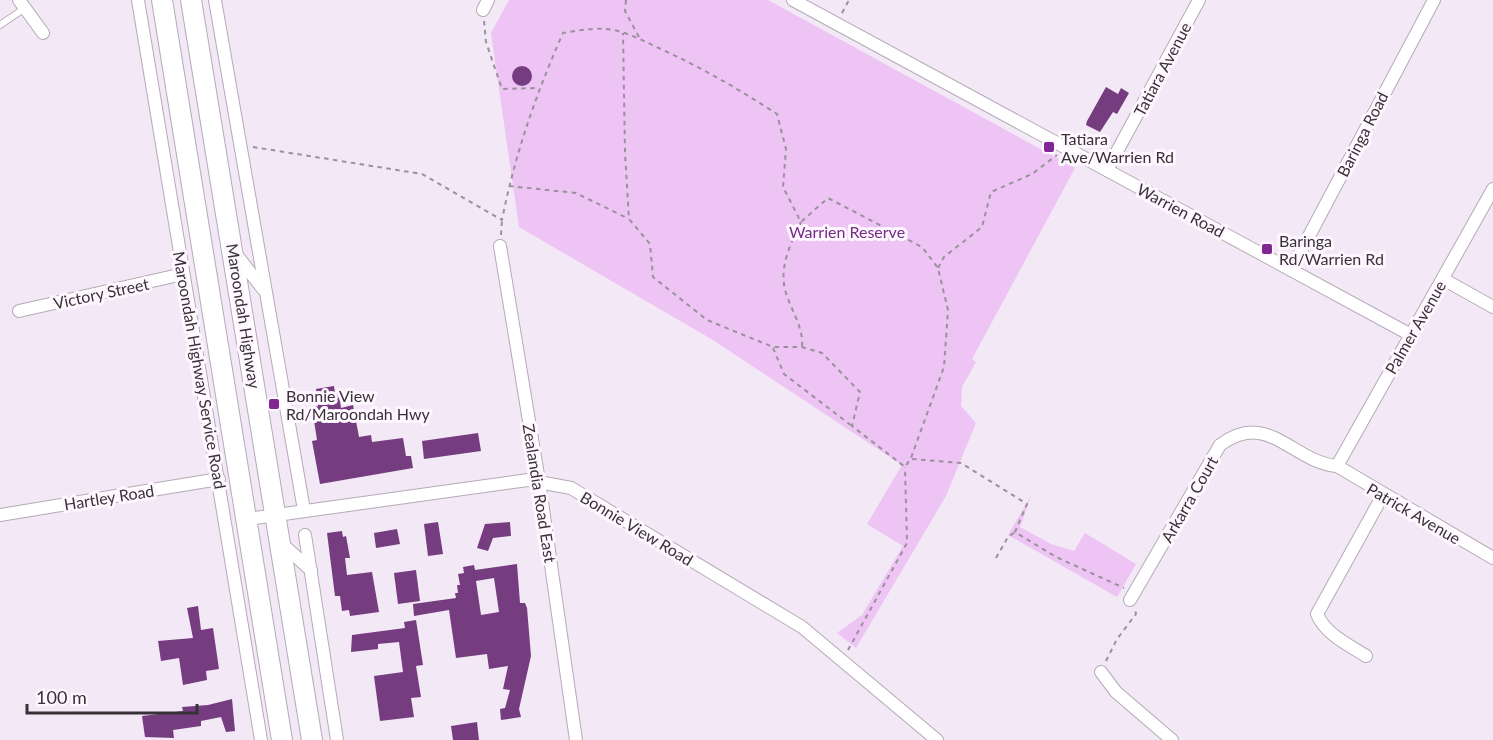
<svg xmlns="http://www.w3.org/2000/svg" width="1493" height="740" viewBox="0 0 1493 740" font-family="Lato,sans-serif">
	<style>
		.green { fill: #edc4f4 }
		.building { fill: #753c80; fill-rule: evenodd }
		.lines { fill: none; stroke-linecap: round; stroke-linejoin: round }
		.service-casing { stroke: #b5aab7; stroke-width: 8 }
		.minor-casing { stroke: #b5aab7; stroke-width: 14 }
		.trunk-casing { stroke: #b5aab7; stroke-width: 22 }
		.path { stroke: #9a929b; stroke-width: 2; stroke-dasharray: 4.5 4.5; stroke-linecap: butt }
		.service { stroke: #fff; stroke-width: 6 }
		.minor { stroke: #fff; stroke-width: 12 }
		.trunk { stroke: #fff; stroke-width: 20 }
		.poi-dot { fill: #812692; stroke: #fef7ff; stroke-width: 2 }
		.labels { text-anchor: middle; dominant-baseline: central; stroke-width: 6; stroke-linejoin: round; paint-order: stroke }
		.street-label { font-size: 16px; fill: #373237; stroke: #fef7ff }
		.poi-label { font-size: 16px; fill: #373237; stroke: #fef7ff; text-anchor: start }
		.park-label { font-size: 16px; fill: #752c83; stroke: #fef7ff }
	</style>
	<rect width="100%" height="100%" fill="#f3e8f5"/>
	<!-- green -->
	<g class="green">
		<polygon points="509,0 768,0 1075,168 972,359 976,362 962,387 961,406 976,423 946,496 856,648 837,633 862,615 903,546 867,524 902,465 713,340 519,227 491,33"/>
		<polygon points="1031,496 1020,527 1051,544 1074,551 1085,533 1136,564 1117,597 1008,535"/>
	</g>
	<!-- building -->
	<g class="building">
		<circle cx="522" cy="76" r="10"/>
		<polygon points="1106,87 1118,94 1121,88 1129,93 1117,114 1113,112 1100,132 1086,125 1087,121"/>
		<polygon points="334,386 335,394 339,393 341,408 353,405 359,437 371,435 372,442 403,438 406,456 411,456 413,468 320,484 312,441 317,440 312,408 318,406 316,389"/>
		<polygon points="478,433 481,451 424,459 422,441"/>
		<polygon points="438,522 443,554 428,556 424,524"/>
		<polygon points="510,522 511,536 493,538 488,551 477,548 485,524"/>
		<polygon points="397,529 400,544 376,548 374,533"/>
		<polygon points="342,531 343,537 346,536 350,558 345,558 347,575 372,572 379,612 350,616 349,610 342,611 340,596 335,596 327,533"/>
		<path d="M517,564l3,39h5l2,5 4,48 -12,53 2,8 -20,3 -1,-11 5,-1 5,-18 -7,-1 5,-23 -19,3 -2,-15 -31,4 -7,-48 -35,6 -1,-12 43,-6 -1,-5h3l-1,-8h3l-2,-11 6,-1 -1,-6 11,-2 1,5zM494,578l5,34 -18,3 -5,-34z"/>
		<polygon points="416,570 420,601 398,604 394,573"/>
		<polygon points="198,606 201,630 213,628 219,669 206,671 207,680 183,685 179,658 161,661 158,641 193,638 187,608"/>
		<polygon points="416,620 423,665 416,666 421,697 411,698 414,717 380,721 374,676 403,672 399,642 378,644 378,649 351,652 352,635 405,628 404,622"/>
		<polygon points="232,699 235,731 226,732 221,717 201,721 201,726 173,730 174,738 145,737 142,716 183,711 182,707 208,705"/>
		<polygon points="477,722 479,740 453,740 451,726"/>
	</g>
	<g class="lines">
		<!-- service casing -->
		<g class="service-casing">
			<polyline id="service" points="0,25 25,8"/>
		</g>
		<!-- minor casing -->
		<g class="minor-casing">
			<g id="minor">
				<polyline points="19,0 43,33"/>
				<polyline points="138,0 261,740"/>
				<polyline points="215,0 304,510"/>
				<polyline points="793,0 1411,335"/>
				<polyline points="483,10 488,0"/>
				<polyline points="1107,170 1199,0"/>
				<polyline points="500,246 539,481 576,740"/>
				<polyline points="235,253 263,289"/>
				<polyline points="1291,270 1434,0"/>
				<polyline points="1443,279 1493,307"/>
				<polyline points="19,311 183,274"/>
				<polyline points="1337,466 1493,189"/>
				<polyline points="1337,466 1493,558"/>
				<polyline points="0,515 219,479"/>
				<polyline points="248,519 528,480 571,488 802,627 937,740"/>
				<polyline points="305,535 337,740"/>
				<polyline points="282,544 311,570"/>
				<path d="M1130,600l90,-155c48,-36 72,17 117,21"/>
				<path d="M1366,656c-17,-11 -41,-22 -49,-42l66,-119"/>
				<polyline points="1101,672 1116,692 1172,740"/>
			</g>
		</g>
		<!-- trunk casing -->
		<g class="trunk-casing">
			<g id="trunk">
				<polyline points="162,0 282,740"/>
				<polyline points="191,0 312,740"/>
			</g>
		</g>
		<!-- path -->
		<g class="path">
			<polyline points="626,0 625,11 640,39"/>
			<polyline points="842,13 849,0"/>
			<polyline points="484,21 486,42 502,89 539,88"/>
			<path d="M253,147l169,27 80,46c13,-66 34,-126 61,-187 17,-3 33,-6 51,-3 17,4 34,13 51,21 39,18 75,39 112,63l9,35 -3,38 18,35 27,-24 94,49 16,21 10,42 -4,57 -33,91 -6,9 -53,-41 8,-34 -38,-39 -20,-6h-29l-66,-27 -54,-43 -3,-33 -21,-25 -4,-66 -2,-120"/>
			<polyline points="509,186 576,193 629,219"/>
			<path d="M801,222c-9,19 -20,40 -17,62 3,22 20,40 18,63"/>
			<polyline points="501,235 502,220"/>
			<polyline points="938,268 944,257 982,227 991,192 1032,174 1057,155"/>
			<polyline points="773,348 784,374 852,426"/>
			<polyline points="912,459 961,463 1027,504 1015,532 1056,557 1124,588"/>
			<polyline points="996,558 1008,537 1015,532"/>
			<polyline points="848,650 907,543 905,467"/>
			<polyline points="1106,661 1117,639 1136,614 1135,610"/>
		</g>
		<!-- service -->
		<use href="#service" class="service"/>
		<!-- minor -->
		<use href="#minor" class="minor"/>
		<!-- trunk -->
		<use href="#trunk" class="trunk"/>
	</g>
	<!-- markers -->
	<g class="poi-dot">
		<rect x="1043" y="141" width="12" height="12" rx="3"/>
		<rect x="1261" y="243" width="12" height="12" rx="3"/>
		<rect x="268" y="398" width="12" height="12" rx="3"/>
	</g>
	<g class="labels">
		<!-- street labels -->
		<g class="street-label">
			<text transform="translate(1162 69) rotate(-62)">Tatiara Avenue</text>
			<text transform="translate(1362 134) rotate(-63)">Baringa Road</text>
			<text transform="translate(1181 210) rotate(28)">Warrien Road</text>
			<text transform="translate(101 293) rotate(-12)">Victory Street</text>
			<text transform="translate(244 316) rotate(81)">Maroondah Highway</text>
			<text transform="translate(1415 327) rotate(-60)">Palmer Avenue</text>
			<text transform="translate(200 370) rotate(80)">Maroondah Highway Service Road</text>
			<text transform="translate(540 493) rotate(81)">Zealandia Road East</text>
			<text transform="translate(109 497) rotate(-9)">Hartley Road</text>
			<text transform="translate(1189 499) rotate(-60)">Arkarra Court</text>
			<text transform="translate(1414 513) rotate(30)">Patrick Avenue</text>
			<text transform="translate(637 528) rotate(31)">Bonnie View Road</text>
		</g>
		<!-- poi labels -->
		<g class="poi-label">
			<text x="1061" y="138">Tatiara<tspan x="1061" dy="18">Ave/Warrien Rd</tspan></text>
			<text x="1279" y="240">Baringa<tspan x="1279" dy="18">Rd/Warrien Rd</tspan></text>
			<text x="286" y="395">Bonnie View<tspan x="286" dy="18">Rd/Maroondah Hwy</tspan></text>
		</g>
		<!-- park labels -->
		<g class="park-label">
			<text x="847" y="231">Warrien Reserve</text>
		</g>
	</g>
	<!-- scale -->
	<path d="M27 704v9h170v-9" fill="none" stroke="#373237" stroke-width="3"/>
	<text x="36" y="704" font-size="18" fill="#373237" stroke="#fef7ff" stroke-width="4.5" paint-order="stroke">100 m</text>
</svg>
